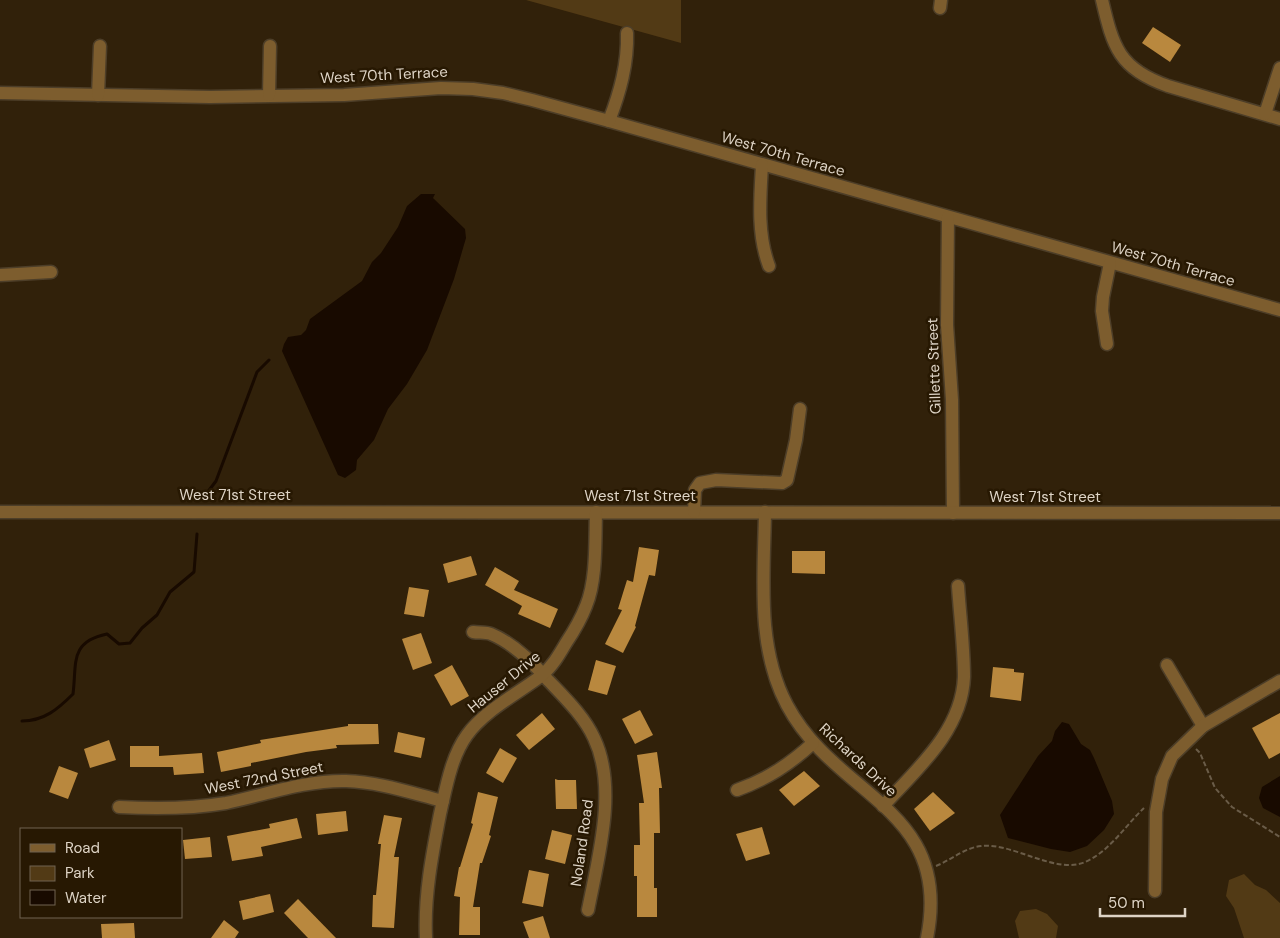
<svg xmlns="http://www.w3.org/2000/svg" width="1280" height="938" viewBox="0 0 1280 938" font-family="'DM Sans',sans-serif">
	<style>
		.green { fill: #523a15 }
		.water { fill: #180a00 }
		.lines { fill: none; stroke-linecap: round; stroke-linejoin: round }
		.stream { stroke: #180a00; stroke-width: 3 }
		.building { fill: #b9883e }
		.minor-casing { stroke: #4d3e28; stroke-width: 15 }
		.path { stroke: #6a5c48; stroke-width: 2; stroke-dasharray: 5 2.5; stroke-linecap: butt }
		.minor { stroke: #7d5d2e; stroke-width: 12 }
		.labels { text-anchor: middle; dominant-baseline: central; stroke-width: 5; stroke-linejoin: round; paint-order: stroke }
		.street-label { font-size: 15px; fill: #ded4c6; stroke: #271802 }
	</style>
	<rect width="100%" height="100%" fill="#31210a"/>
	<!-- green -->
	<g class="green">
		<polygon points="526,0 681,0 681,43"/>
		<polygon points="1244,874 1255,885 1266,890 1280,903 1280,938 1244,938 1234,908 1226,896 1229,880"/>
		<polygon points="1036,909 1047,914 1058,926 1056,938 1019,938 1015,921 1020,911"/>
	</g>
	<!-- water -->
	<g class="water">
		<polygon points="421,194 435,194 433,198 465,229 466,238 454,279 427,350 407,384 388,409 374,440 357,460 356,470 345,478 338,475 282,351 284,344 288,337 301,335 306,330 310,319 362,281 372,262 381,253 398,227 407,206"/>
		<polygon points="1062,722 1069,724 1081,744 1090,750 1094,758 1112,801 1114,814 1104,830 1087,846 1070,852 1051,849 1008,838 1000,815 1038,756 1052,741 1055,731"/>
		<polygon points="1280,776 1280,817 1263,808 1259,798 1262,787"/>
	</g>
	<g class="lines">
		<!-- stream -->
		<g class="stream">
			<polyline points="207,493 216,481 257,372 269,360"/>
			<path d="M22,721c22,0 36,-12 51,-27 4,-31 -4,-52 34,-60l12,10 11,-1 12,-15 15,-13 13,-23 24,-20 3,-38"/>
		</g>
	</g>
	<!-- building -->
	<g class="building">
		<polygon points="1153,27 1181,45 1170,62 1142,43"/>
		<polygon points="639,547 659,550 655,576 649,575 635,626 636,627 623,653 605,644 622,610 618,609 627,580 633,582"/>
		<polygon points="792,551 825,551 825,574 792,573"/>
		<polygon points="471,556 477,575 448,583 443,564"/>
		<polygon points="495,567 519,581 514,590 558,609 550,628 518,614 522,606 485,585"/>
		<polygon points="409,587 429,590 424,617 404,614"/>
		<polygon points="421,633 432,663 413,670 402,639"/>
		<polygon points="596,660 616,666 607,695 588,690"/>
		<polygon points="452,665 469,696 451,706 434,675"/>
		<polygon points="993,667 1014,669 1014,672 1024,673 1021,701 990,697"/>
		<polygon points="640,710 653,735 635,744 622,719"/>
		<polygon points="542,713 555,729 529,750 516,735"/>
		<polygon points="1280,713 1280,753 1269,759 1252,728"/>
		<polygon points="348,724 378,724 379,744 336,745 337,748 306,752 251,763 251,766 221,772 217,752 261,743 260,740 348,726"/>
		<polygon points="398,732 425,738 421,758 394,752"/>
		<polygon points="109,740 116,760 90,768 84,749"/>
		<polygon points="130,746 159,746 159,756 202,753 204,773 174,775 173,767 130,767"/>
		<polygon points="500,748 517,758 503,783 486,773"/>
		<polygon points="657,752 662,788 659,788 660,833 654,833 654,888 657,888 657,917 637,917 637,876 634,876 634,845 640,845 639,803 644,803 637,755"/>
		<polygon points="59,766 78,773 68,799 49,792"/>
		<polygon points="804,771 820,786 794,806 779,790"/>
		<polygon points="555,779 558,780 576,780 577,809 556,809"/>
		<polygon points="478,792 498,797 489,835 491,836 482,863 480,863 473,907 480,907 480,935 459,935 460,897 454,896 459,867 460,867 473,824 471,823"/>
		<polygon points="933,792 955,813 930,831 914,809"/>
		<polygon points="346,811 348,831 318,835 316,814"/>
		<polygon points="384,815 402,818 394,857 399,857 394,928 372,927 373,895 376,895 381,844 378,844"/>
		<polygon points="297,818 302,838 261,847 263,856 232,861 227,836 270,828 269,824"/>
		<polygon points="762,827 770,854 746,861 736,834"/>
		<polygon points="552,830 572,835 565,864 545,859"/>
		<polygon points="210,837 212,857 185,859 183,840"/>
		<polygon points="529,870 549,874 543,907 522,903"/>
		<polygon points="270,894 274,912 243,920 239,901"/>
		<polygon points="298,899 336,938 308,938 284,913"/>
		<polygon points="543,916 550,938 529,938 523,922"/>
		<polygon points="224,920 239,932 235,938 211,938"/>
		<polygon points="134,923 135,938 102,938 101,924"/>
	</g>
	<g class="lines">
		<!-- minor casing -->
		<g class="minor-casing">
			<g id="minor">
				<path d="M1102,0c11,47 17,69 66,86l112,33"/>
				<polyline points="940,8 941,0"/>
				<polyline points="0,93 210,97 344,95 441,88 473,89 503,93 532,100 609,121 1280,310"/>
				<polyline points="98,95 100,46"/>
				<polyline points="269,95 270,46"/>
				<polyline points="1265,114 1280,68"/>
				<path d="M609,121c11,-29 19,-57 18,-88"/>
				<path d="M762,165c-2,34 -5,69 7,101"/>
				<polyline points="948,217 947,325 952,400 953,513"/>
				<polyline points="0,275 51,272"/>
				<polyline points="1107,344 1102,311 1103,297 1110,263"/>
				<polyline points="0,512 1280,513"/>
				<polyline points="694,512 695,490 700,483 716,480 782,483 787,480 796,440 800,409"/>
				<path d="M765,512c-1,64 -9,135 22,193 50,94 166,102 140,233"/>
				<path d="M473,632c6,1 13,0 18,2 22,9 41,28 56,45 17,18 37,37 47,59 24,50 4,120 -6,172"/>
				<polyline points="1167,665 1203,726"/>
				<path d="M737,790c30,-11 52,-25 76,-47"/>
				<path d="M883,806c33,-36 79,-75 81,-129 0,-30 -4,-61 -6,-91"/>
				<path d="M119,807c36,2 71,2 107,-4 39,-8 79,-23 120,-22 33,1 65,12 97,20"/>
				<polyline points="1155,891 1156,812 1162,779 1172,756 1203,726 1280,681"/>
				<path d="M426,938c-2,-42 6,-83 14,-124 6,-26 11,-57 27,-79 17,-24 50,-41 74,-59 11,-9 18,-21 25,-33 8,-12 15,-24 20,-37 11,-26 9,-65 10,-94"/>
			</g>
		</g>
		<!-- path -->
		<g class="path">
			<polyline points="1196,749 1200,753 1215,788 1232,807 1280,837"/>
			<path d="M936,866c15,-6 28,-18 45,-20 31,-4 75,29 104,16 24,-10 40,-36 59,-54"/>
		</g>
		<!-- minor -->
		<use href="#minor" class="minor"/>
	</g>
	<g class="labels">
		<!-- street labels -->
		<g class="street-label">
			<text transform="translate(384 75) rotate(-3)">West 70th Terrace</text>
			<text transform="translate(783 154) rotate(16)">West 70th Terrace</text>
			<text transform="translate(1173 264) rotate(16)">West 70th Terrace</text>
			<text transform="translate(934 366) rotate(-92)">Gillette Street</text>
			<text x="235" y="495">West 71st Street</text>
			<text x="640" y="496">West 71st Street</text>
			<text x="1045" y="497">West 71st Street</text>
			<text transform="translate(504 682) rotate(-39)">Hauser Drive</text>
			<text transform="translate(858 760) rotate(43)">Richards Drive</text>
			<text transform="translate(264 778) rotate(-11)">West 72nd Street</text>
			<text transform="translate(582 843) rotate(-82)">Noland Road</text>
		</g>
	</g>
	<!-- legend -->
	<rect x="20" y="828" width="162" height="90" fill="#271802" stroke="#706350"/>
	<rect x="30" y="844" width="25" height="8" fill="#7d5d2e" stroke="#706350"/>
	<text x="65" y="853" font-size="15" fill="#ded4c6">Road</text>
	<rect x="30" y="866" width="25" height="15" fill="#523a15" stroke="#706350"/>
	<text x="65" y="878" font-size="15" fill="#ded4c6">Park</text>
	<rect x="30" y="890" width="25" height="15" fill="#180a00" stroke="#706350"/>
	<text x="65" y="903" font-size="15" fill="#ded4c6">Water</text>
	<!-- scale -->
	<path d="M1100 908v8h85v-8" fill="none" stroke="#ded4c6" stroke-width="2.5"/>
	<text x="1108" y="908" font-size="15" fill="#ded4c6" stroke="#271802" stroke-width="4" paint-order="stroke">50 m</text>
</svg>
